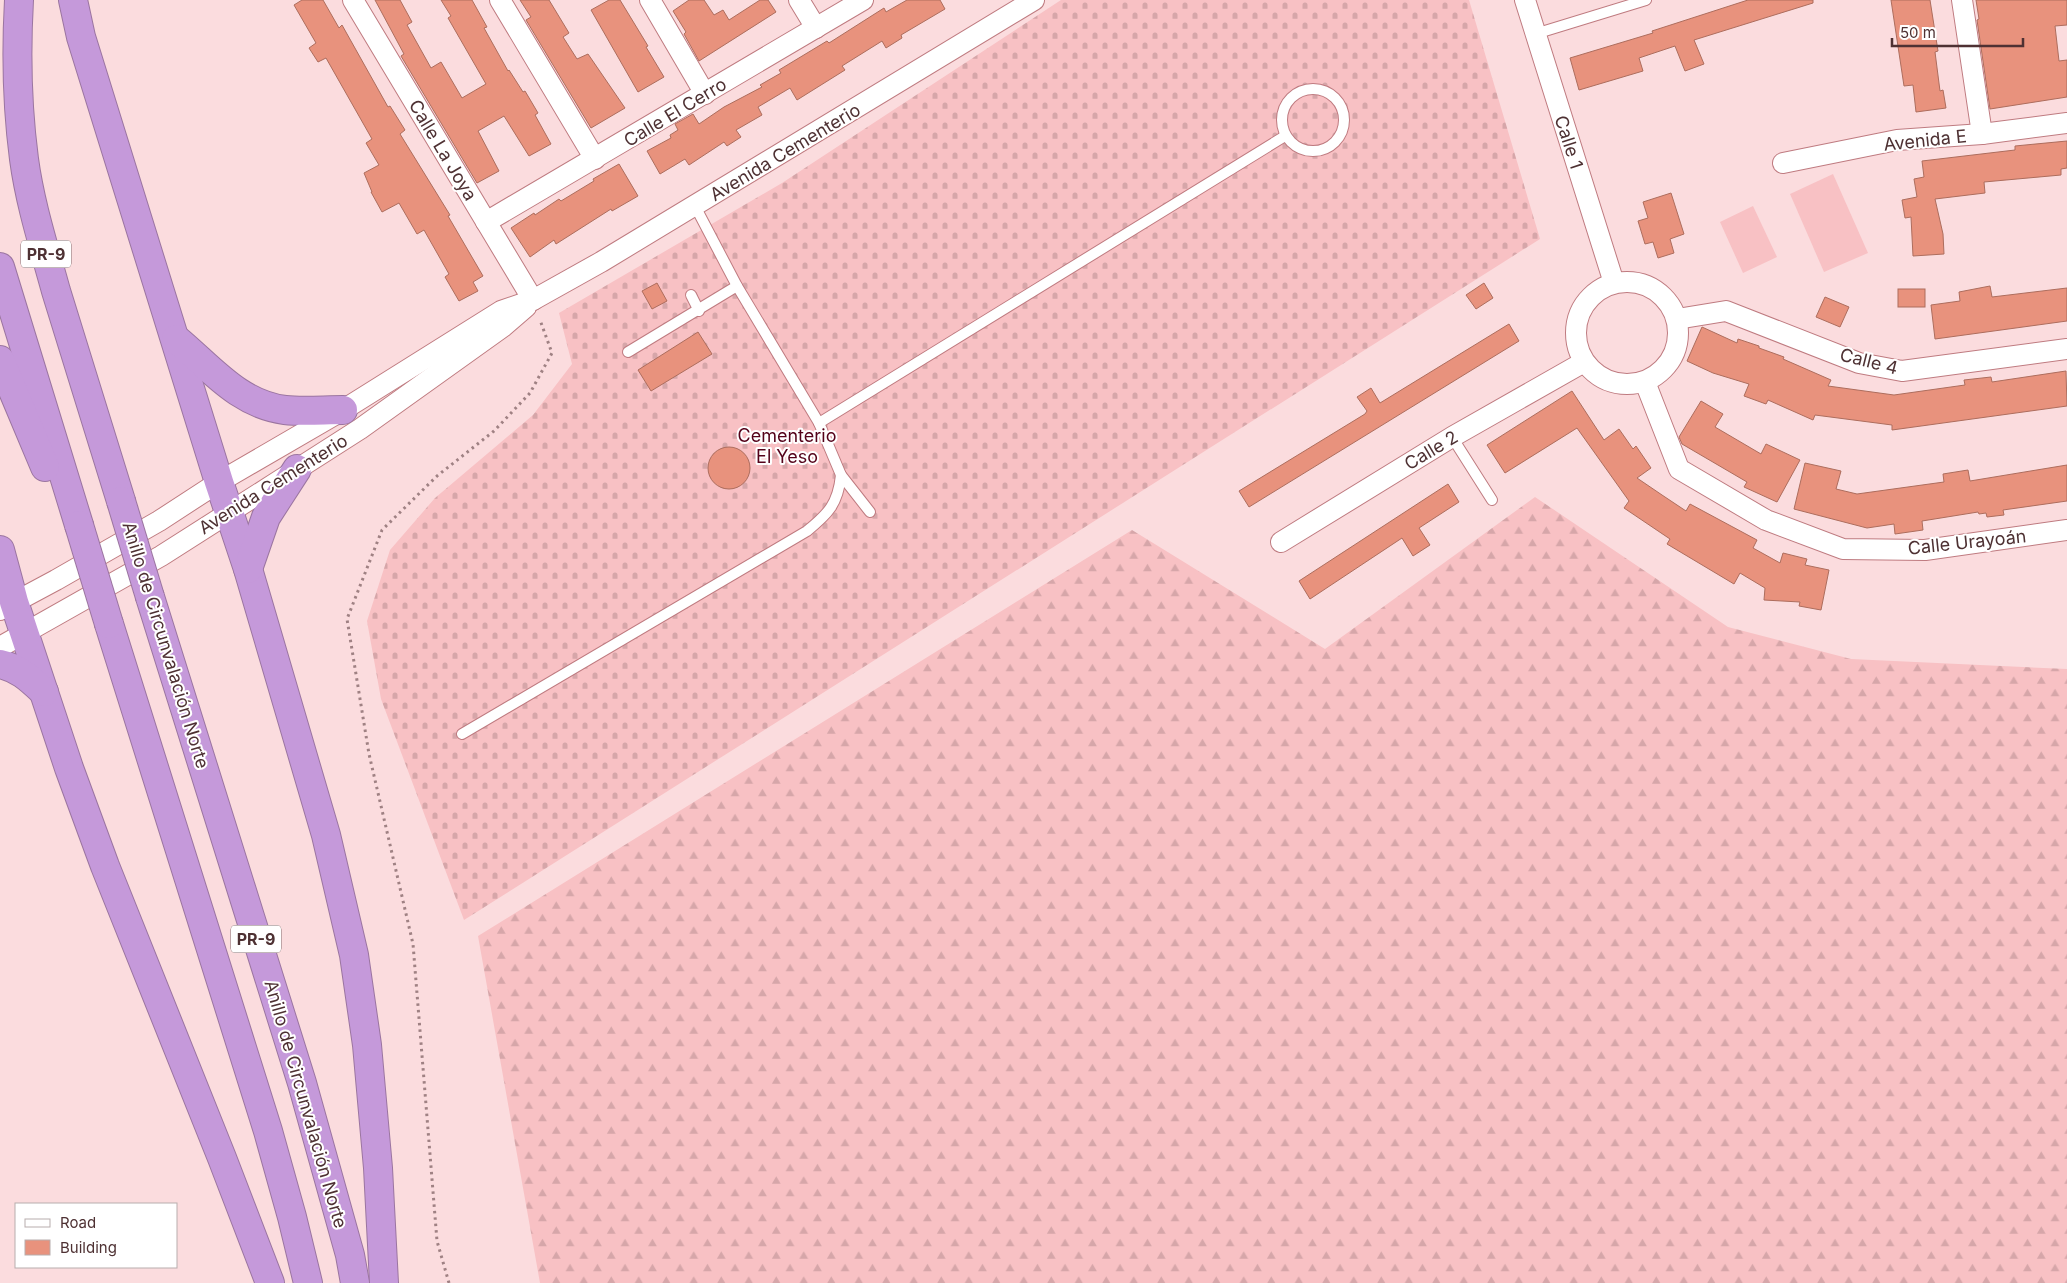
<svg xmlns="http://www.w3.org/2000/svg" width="2067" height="1283" viewBox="0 0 2067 1283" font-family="Inter,sans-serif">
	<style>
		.forest { fill: url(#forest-firs) }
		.cemetery { fill: url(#cemetery-stones) }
		.pitch { fill: #f8c1c4 }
		.building { fill: #e8927d; stroke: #ad6d5d }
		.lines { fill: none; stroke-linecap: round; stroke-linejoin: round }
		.service-casing { stroke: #bf7b80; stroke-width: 12 }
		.minor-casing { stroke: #bf7b80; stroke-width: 22 }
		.motorway-casing { stroke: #9b75a0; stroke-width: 30 }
		.path { stroke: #9f8183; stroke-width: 3; stroke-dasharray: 2.5 4; stroke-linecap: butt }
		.service { stroke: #fff; stroke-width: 10 }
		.minor { stroke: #fff; stroke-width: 20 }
		.motorway { stroke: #c599da; stroke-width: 28 }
		.motorway-bridge-casing { stroke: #9b75a0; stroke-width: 30; stroke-linecap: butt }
		.motorway-bridge { stroke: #c599da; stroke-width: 28 }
		.labels { text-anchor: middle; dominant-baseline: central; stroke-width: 4; stroke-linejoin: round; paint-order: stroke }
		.shield { fill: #fff; stroke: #836f70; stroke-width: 1 }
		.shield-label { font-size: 16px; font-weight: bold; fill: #4e3133 }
		.street-label { font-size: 18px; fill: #4e3133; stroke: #fff }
		.park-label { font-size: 18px; fill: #540219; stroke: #fff }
	</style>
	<defs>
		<pattern id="forest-firs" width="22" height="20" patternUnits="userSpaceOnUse" patternTransform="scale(1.25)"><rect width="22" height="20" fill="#f8c1c4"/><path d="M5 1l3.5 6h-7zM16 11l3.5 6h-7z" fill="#d6a6a9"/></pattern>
		<pattern id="cemetery-stones" width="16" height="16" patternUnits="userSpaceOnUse" patternTransform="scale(1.25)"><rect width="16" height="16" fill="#f8c1c4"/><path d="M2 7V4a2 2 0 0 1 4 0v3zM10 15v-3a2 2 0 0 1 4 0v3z" fill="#d6a6a9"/></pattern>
	</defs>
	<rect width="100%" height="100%" fill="#fbdcde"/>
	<!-- forest -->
	<polygon class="forest" points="1535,497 1728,627 1851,659 2067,669 2067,1283 540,1283 478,936 1132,530 1325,649"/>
	<!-- cemetery -->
	<polygon class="cemetery" points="1061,0 1469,0 1540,239 464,920 381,699 367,621 390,550 435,498 533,415 572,364 559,313 782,183"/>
	<!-- pitch -->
	<g class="pitch">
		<polygon points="1833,174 1868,253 1824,272 1790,194"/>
		<polygon points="1753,206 1777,257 1743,273 1720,222"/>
	</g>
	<!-- building -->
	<g class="building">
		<polygon points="302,0 323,0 339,28 342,25 388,107 390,106 405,130 400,134 450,215 448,216 483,276 473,282 478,291 459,301 445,277 449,274 424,230 417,234 399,203 382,212 371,192 372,192 364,173 379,165 366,143 372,139 326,58 318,62 309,48 316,43 294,5"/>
		<polygon points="375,0 400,0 412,22 407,25 431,68 441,62 462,98 486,84 448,18 451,16 441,0 472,0 487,27 484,28 508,71 509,70 523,92 525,91 538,113 535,115 551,144 529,156 504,116 478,131 499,171 477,183 401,56 404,54"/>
		<polygon points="520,0 549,0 569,33 563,37 577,59 588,54 625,108 591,128 526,20 531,17"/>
		<polygon points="609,0 620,0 648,46 646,47 664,77 638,92 591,10"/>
		<polygon points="689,0 704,0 714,15 723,10 729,20 760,0 768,0 776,12 699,61 684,34 686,32 673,11"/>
		<polygon points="907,0 940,0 945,9 901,35 902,38 886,48 882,41 842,66 845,70 797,100 790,88 758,107 762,115 736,130 741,137 727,146 724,142 689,165 685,159 660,174 647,151 671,138 670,135 678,130 675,124 693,114 699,124 724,107 762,87 760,85 781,73 779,70 827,41 829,43 884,8 886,12"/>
		<polygon points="1748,0 1813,0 1813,3 1694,40 1704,64 1685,71 1675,46 1639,58 1643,71 1579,90 1570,58 1653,33 1652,31"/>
		<polygon points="1891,0 1930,0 1938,51 1935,52 1940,91 1943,90 1946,108 1916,112 1913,85 1904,86"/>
		<polygon points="1976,0 2067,0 2067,25 2055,26 2059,61 2067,60 2067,97 1990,109 1977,20 1979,19"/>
		<polygon points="2067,141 2067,168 2061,169 2061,175 1984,182 1985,193 1935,199 1943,234 1944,254 1913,256 1911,217 1905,218 1902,200 1917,197 1914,179 1924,177 1922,161 2015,150 2015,146"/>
		<polygon points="619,164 638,196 612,211 611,209 556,244 554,240 530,257 511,228 534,213 535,215 559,199 561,201 594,181 593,179"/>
		<polygon points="1671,193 1684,234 1670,239 1674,253 1658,258 1653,242 1645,244 1638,221 1648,218 1643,202"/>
		<polygon points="657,283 667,301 652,309 642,291"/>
		<polygon points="1484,283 1493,298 1476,309 1466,295"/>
		<polygon points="1990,286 1992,297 2067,288 2067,321 1935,339 1931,305 1960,301 1959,292"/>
		<rect x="1898" y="289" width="27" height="18"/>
		<polygon points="1825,297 1849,307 1840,327 1816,317"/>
		<polygon points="1509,324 1519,341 1249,507 1239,491 1365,414 1367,411 1357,397 1371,388 1380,403"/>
		<polygon points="1702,327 1737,343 1738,339 1759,346 1759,348 1784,357 1783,359 1831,380 1828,386 1894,395 1965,385 1964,380 1991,377 1992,382 2066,371 2067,406 1892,430 1892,425 1815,415 1813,420 1768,400 1766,404 1744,396 1749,384 1713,373 1687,361"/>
		<polygon points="698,332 712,354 651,391 638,370"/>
		<polygon points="1572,391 1604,440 1619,429 1633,449 1636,446 1651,468 1637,478 1662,495 1686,511 1690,504 1757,540 1753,548 1780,563 1783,553 1807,559 1805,565 1829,570 1821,610 1799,606 1800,602 1764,600 1765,588 1740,573 1734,584 1667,544 1670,539 1624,508 1629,501 1577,428 1505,473 1487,445"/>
		<polygon points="1701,401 1723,414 1715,427 1761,454 1766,444 1800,460 1777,502 1744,487 1747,482 1682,444 1679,437"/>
		<circle cx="729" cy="468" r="21"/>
		<polygon points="1805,463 1841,471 1836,489 1857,494 1944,482 1943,474 1968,470 1970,481 2067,465 2067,501 2003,510 2004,515 1987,517 1986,513 1979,514 1978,512 1922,521 1923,530 1895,534 1894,524 1867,528 1794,509"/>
		<polygon points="1448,484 1459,502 1419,528 1430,545 1413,556 1402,538 1310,599 1299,581"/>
	</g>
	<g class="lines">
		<!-- service casing -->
		<g class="service-casing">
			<g id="service">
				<polyline points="1535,34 1646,0"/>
				<circle cx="1313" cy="120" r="31"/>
				<polyline points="695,206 737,286 819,423 841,475 870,512"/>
				<polyline points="691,295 699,311"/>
				<polyline points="628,352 737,286"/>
				<polyline points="819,423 1285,136"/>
				<polyline points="1452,437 1492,500"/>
				<path d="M462,734l345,-203c21,-17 31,-27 34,-56"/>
			</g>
		</g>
		<!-- minor casing -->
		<g class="minor-casing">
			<g id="minor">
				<polyline points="353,0 533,300"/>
				<polyline points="500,0 595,159"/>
				<polyline points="650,0 705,94"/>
				<polyline points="799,0 816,28"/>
				<polyline points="1525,0 1614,283"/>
				<polyline points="1962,0 1982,134"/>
				<polyline points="1783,163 1897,140 1982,134 2067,123"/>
				<polyline points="486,222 863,0"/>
				<circle cx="1627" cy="333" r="51"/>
				<polyline points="1677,319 1726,311 1859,363 1902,371 2067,349"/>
				<polyline points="1645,382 1679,469 1766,520 1843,549 1925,550 2067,530"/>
				<polyline points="1281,542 1452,437 1584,362"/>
				<polyline points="0,610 56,580 159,521 219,482 343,410 501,311 533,300 601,262 1034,0"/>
				<polyline points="0,647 161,556 274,484 360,429 504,326 526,307"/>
			</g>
		</g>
		<!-- motorway casing -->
		<g class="motorway-casing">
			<g id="motorway">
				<path d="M19,0c-3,53 -2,106 5,159 6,45 20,88 32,132 21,70 43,140 65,210"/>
				<polyline points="73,0 81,37 219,482 248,569 326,835 354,955 367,1045 378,1168 384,1283"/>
				<polyline points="0,267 79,525"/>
				<path d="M176,339c34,28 62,65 109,71 19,2 39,0 58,0"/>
				<polyline points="0,360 45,467"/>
				<polyline points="0,550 14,602 69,768 105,866 222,1158 270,1283"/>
				<polyline points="248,569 266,517 297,469"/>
				<polyline points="150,597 302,1083 350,1255 355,1283"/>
				<polyline points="109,624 268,1131 292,1217 308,1283"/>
				<path d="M0,664c19,4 30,15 44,28"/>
			</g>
		</g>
		<!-- path -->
		<polyline class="path" points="449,1283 437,1241 413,944 369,754 347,619 382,530 437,476 494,431 530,393 552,353 540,320"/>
		<!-- service -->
		<use href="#service" class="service"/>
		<!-- minor -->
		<use href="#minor" class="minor"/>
		<!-- motorway -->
		<use href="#motorway" class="motorway"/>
		<!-- motorway-bridge casing -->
		<g class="motorway-bridge-casing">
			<g id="motorway-bridge">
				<polyline points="121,501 150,597"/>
				<polyline points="79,525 109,624"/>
			</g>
		</g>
		<!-- motorway-bridge -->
		<use href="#motorway-bridge" class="motorway-bridge"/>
	</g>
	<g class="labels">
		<!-- shield labels -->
		<g class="shield">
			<rect x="21" y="240.5" width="50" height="27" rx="4"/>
			<rect x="231" y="925.5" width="50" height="27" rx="4"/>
		</g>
		<g class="shield-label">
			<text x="46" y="254">PR-9</text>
			<text x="256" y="939">PR-9</text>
		</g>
		<!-- street labels -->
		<g class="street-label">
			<text transform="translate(675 112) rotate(-31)">Calle El Cerro</text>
			<text transform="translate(1925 140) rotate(-6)">Avenida E</text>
			<text transform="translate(1569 142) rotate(72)">Calle 1</text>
			<text transform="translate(443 150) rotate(59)">Calle La Joya</text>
			<text transform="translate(785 152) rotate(-31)">Avenida Cementerio</text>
			<text transform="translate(1869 361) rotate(14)">Calle 4</text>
			<text transform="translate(1431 450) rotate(-31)">Calle 2</text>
			<text transform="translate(273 484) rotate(-32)">Avenida Cementerio</text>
			<text transform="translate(1967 542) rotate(-6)">Calle Urayoán</text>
			<text transform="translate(166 645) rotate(73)">Anillo de Circunvalación Norte</text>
			<text transform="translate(306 1104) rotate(74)">Anillo de Circunvalación Norte</text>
		</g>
		<!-- park labels -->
		<g class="park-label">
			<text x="787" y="435">Cementerio<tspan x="787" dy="21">El Yeso</tspan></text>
		</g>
	</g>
	<!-- legend -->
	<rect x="15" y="1203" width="162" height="65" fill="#ffffff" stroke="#b8adad"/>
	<rect x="25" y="1219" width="25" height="8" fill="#ffffff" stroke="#b8adad"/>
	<text x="60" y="1228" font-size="15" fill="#4e3133">Road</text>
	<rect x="25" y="1240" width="25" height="15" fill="#e8927d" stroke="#b8adad"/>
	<text x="60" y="1253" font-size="15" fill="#4e3133">Building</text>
	<!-- scale -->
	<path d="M1892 38v8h131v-8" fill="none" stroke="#4e3133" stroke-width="2.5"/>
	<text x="1900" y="38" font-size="15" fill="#4e3133" stroke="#ffffff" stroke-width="4" paint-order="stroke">50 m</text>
</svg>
